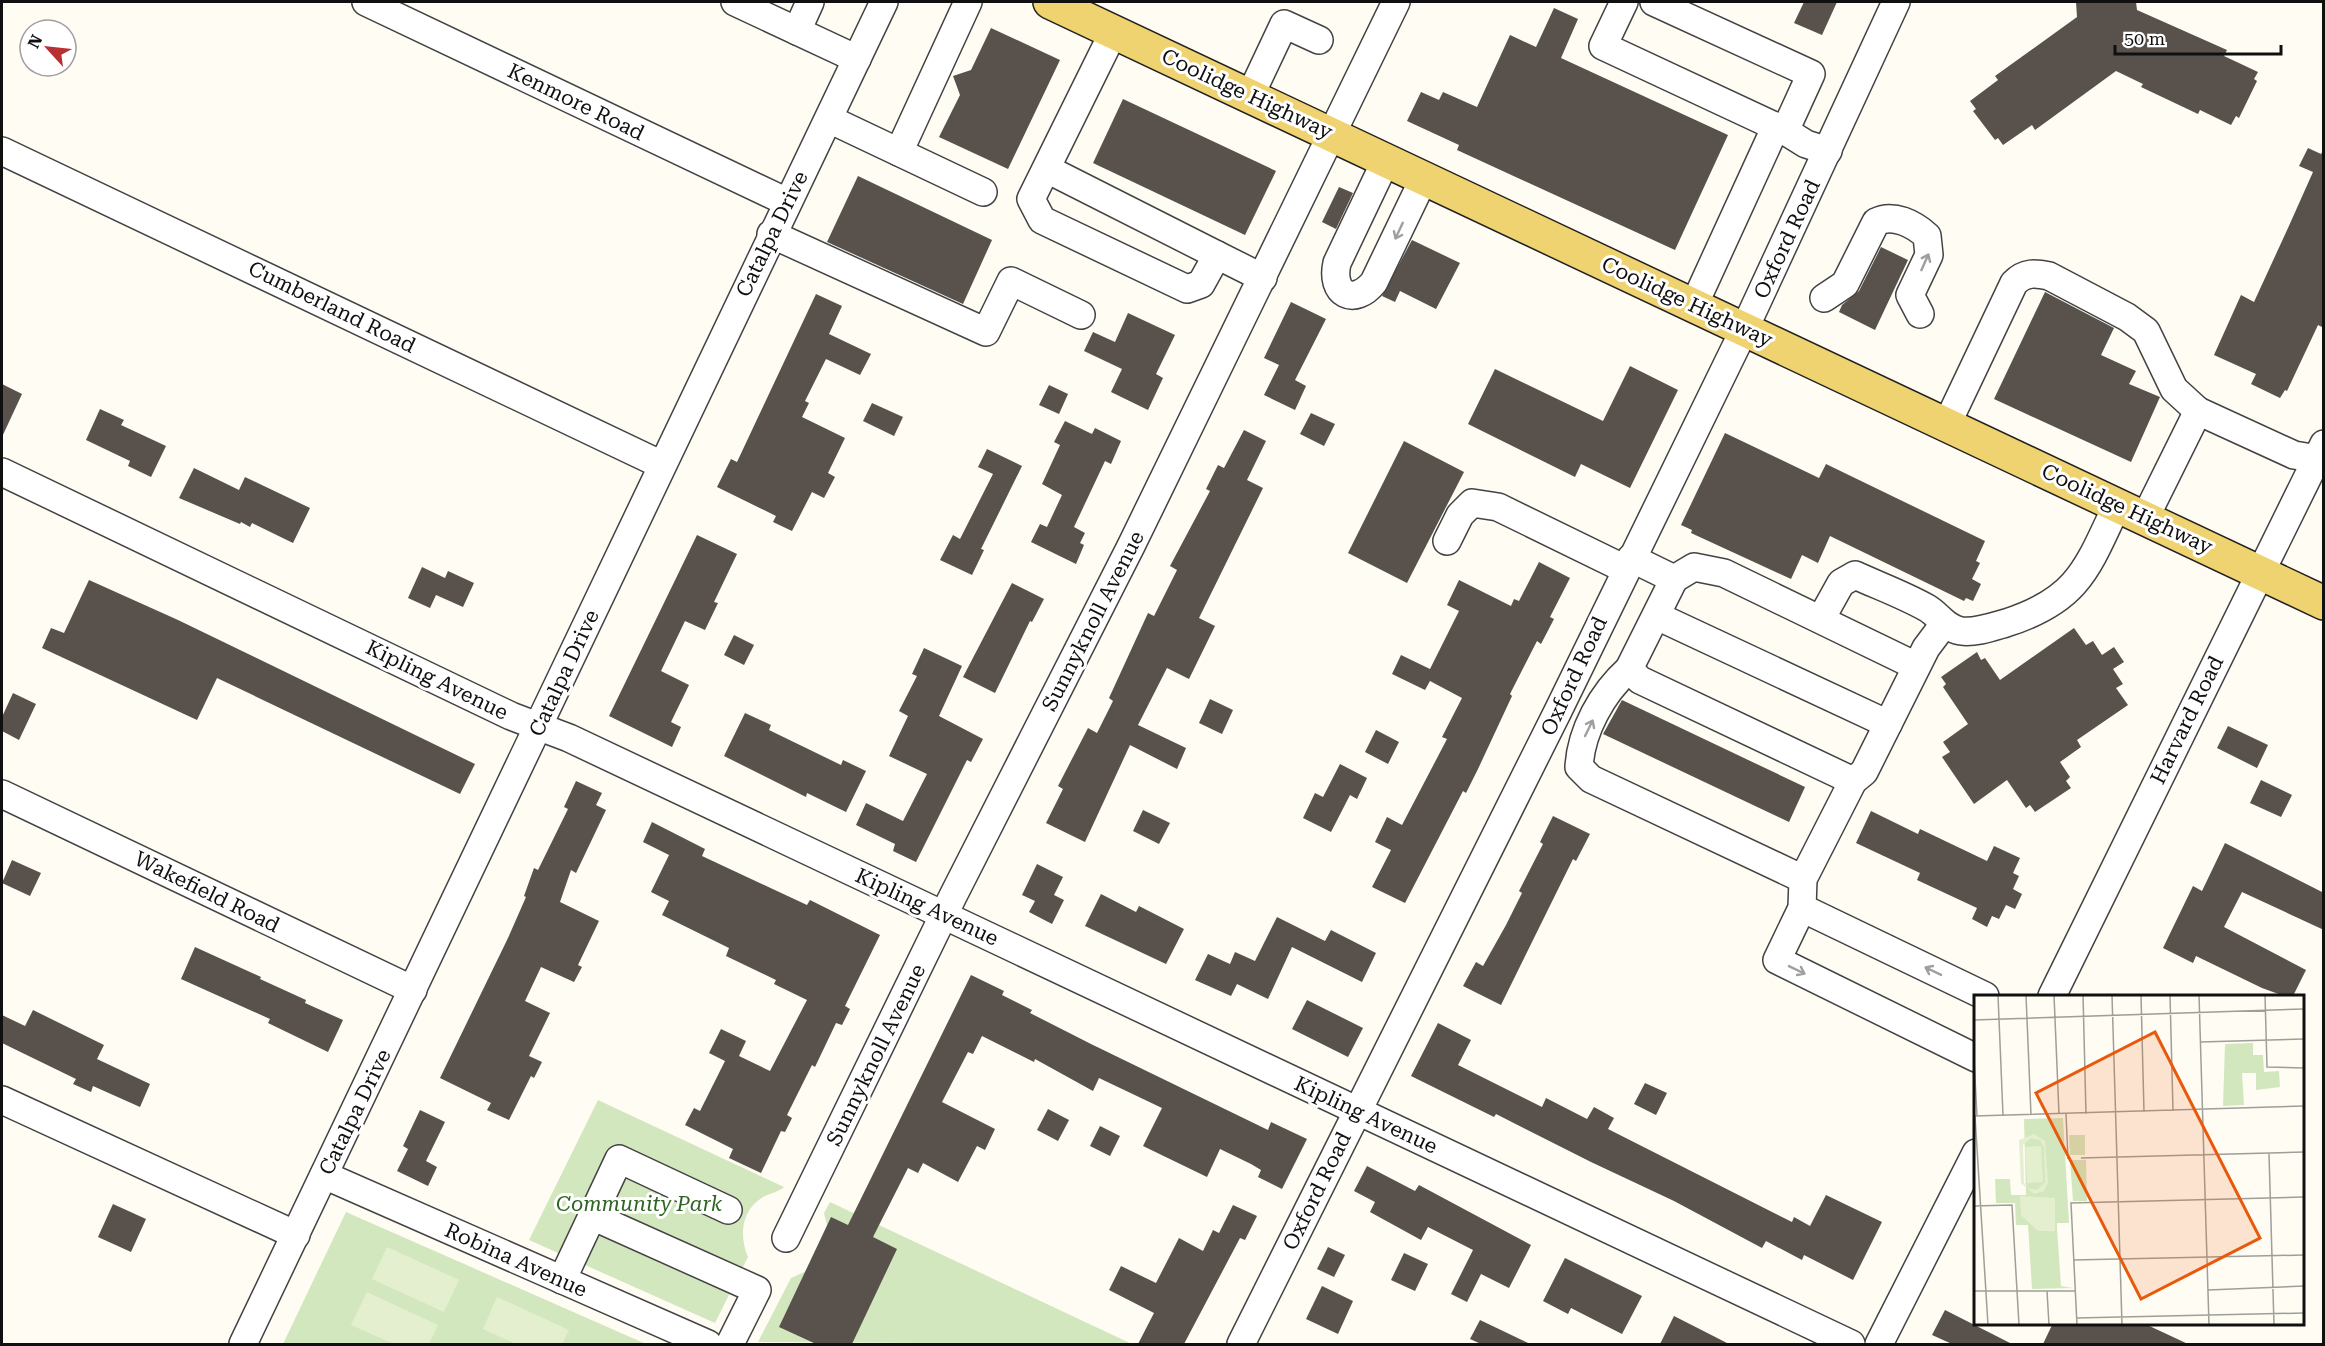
<svg xmlns="http://www.w3.org/2000/svg" width="2325" height="1346" viewBox="0 0 2325 1346" font-family="'Roboto Serif',serif">
	<style>
		.green { fill: #d3e7be }
		.pitch { fill: #e4efcf }
		.building { fill: #58514c }
		.lines { fill: none; stroke-linecap: round; stroke-linejoin: round }
		.minor-casing { stroke: #434343; stroke-width: 30 }
		.major-casing { stroke: #212121; stroke-width: 36 }
		.minor { stroke: #fff; stroke-width: 27 }
		.major { stroke: #f0d371; stroke-width: 33 }
		.oneway { stroke: #9f9f9f }
		.labels { text-anchor: middle; dominant-baseline: central; stroke-width: 6; stroke-linejoin: round; paint-order: stroke }
		.street-label { font-size: 21px; fill: #101010; stroke: #fff }
		.park-label { font-size: 21px; font-style: italic; fill: #306423; stroke: #fff }
		.inset-road { fill: none; stroke: #9f9e98; stroke-width: 1.5 }
		.view { fill: #e8590c; fill-opacity: 0.15; stroke: #e8590c; stroke-width: 3 }
		.inset-edge { fill: none; stroke: #101010; stroke-width: 3 }
	</style>
	<rect width="100%" height="100%" fill="#fefcf3"/>
	<!-- green -->
	<g class="green">
		<path d="M598,1100l186,87c-5,5 -14,6 -21,10 -22,13 -24,39 -15,60l-33,66 -186,-83z"/>
		<polygon points="830,1202 1132,1344 758,1342 791,1278 811,1269 829,1234 824,1213"/>
		<polygon points="346,1212 646,1344 283,1344"/>
	</g>
	<!-- pitch -->
	<g class="pitch">
		<polygon points="387,1247 459,1280 444,1312 372,1279"/>
		<polygon points="367,1292 438,1325 429,1344 394,1344 351,1325"/>
		<polygon points="497,1297 569,1330 562,1344 516,1344 483,1329"/>
	</g>
	<!-- building -->
	<g class="building">
		<polygon points="1804,2 1837,2 1822,35 1794,23"/>
		<polygon points="2076,2 2136,2 2137,10 2227,50 2224,56 2258,72 2254,79 2257,81 2239,118 2236,116 2231,125 2200,110 2198,114 2141,87 2143,84 2116,71 2035,130 2032,125 2003,145 1998,138 1995,140 1973,111 1976,109 1970,101 1998,80 1995,76 2077,17"/>
		<polygon points="1554,8 1578,19 1561,58 1728,135 1675,250 1457,150 1459,145 1407,121 1421,92 1439,100 1443,92 1477,107 1510,35 1536,47"/>
		<polygon points="991,28 1060,60 1008,169 939,137 960,95 953,76 971,70"/>
		<polygon points="1123,99 1276,171 1245,235 1093,163"/>
		<polygon points="2308,148 2321,154 2324,149 2324,328 2318,325 2287,391 2285,390 2280,398 2251,384 2256,374 2214,355 2241,295 2254,302 2288,228 2313,172 2299,166"/>
		<polygon points="858,176 992,240 963,304 827,242"/>
		<polygon points="1339,187 1353,193 1336,229 1322,222"/>
		<polygon points="1412,240 1460,263 1436,309 1400,291 1395,302 1382,296"/>
		<polygon points="1881,247 1908,260 1875,330 1839,312 1842,305 1859,291"/>
		<polygon points="2045,292 2114,328 2101,355 2136,371 2129,384 2160,397 2131,462 1994,399"/>
		<polygon points="816,294 842,306 829,334 871,354 860,375 826,359 805,401 809,403 802,417 845,438 828,473 835,477 824,498 812,492 792,531 773,522 776,516 717,487 731,459 737,462"/>
		<polygon points="1291,302 1326,319 1295,380 1306,386 1295,410 1264,395 1279,365 1264,358"/>
		<polygon points="1128,313 1175,335 1156,374 1163,378 1148,410 1111,392 1122,369 1084,351 1093,332 1115,342"/>
		<polygon points="1630,366 1678,390 1630,488 1581,464 1575,477 1468,424 1495,369 1603,421"/>
		<polygon points="2,384 22,394 2,437"/>
		<polygon points="1049,385 1068,394 1059,414 1039,405"/>
		<polygon points="872,403 903,417 894,436 863,421"/>
		<polygon points="100,409 124,420 121,425 166,446 151,477 128,466 130,461 86,440"/>
		<polygon points="1311,413 1335,424 1324,446 1300,434"/>
		<polygon points="1065,421 1092,434 1095,428 1121,441 1111,464 1105,461 1074,527 1085,533 1080,543 1084,545 1076,564 1031,542 1040,524 1047,527 1062,495 1042,484 1060,445 1054,442"/>
		<polygon points="1244,430 1266,441 1247,480 1263,488 1199,618 1215,626 1189,679 1167,668 1138,725 1186,748 1177,769 1130,745 1085,842 1046,823 1063,789 1058,786 1088,728 1097,733 1113,701 1109,698 1148,613 1154,616 1177,570 1170,566 1210,491 1206,489 1218,465 1224,468"/>
		<polygon points="1725,433 1819,478 1826,464 1985,541 1976,561 1980,563 1972,579 1981,584 1973,601 1966,598 1964,601 1830,536 1818,563 1802,555 1791,579 1691,533 1692,530 1681,525"/>
		<polygon points="1404,441 1464,472 1407,583 1348,553"/>
		<polygon points="987,449 1022,466 981,549 984,550 972,575 940,560 953,535 960,539 993,474 978,467"/>
		<polygon points="194,468 239,490 245,477 310,508 293,543 252,523 250,527 241,522 240,524 179,498"/>
		<polygon points="697,535 737,554 714,602 718,603 705,630 685,621 661,671 689,685 671,722 681,727 672,747 609,716"/>
		<polygon points="1539,562 1570,578 1550,617 1554,619 1541,644 1537,641 1510,694 1512,696 1478,769 1466,793 1463,791 1405,903 1372,887 1391,850 1375,842 1387,817 1402,825 1447,739 1442,737 1462,698 1430,681 1425,690 1392,674 1401,655 1430,669 1459,611 1447,605 1459,580 1511,606 1514,599 1519,601"/>
		<polygon points="422,567 445,578 448,571 474,583 463,607 436,595 430,608 408,598"/>
		<polygon points="89,580 178,620 475,764 460,794 217,678 197,720 42,648 51,628 64,633"/>
		<polygon points="1012,583 1044,599 1032,622 1030,621 995,693 963,677"/>
		<polygon points="2074,628 2086,645 2093,641 2102,655 2114,647 2124,662 2113,669 2123,684 2116,688 2128,705 2077,740 2081,747 2060,762 2070,777 2066,781 2071,788 2035,812 2030,805 2026,808 2007,780 1974,804 1942,757 1950,752 1943,742 1968,724 1943,687 1946,684 1941,677 1977,652 1981,660 1985,658 2000,680"/>
		<polygon points="734,635 754,645 744,665 724,655"/>
		<polygon points="924,648 962,666 939,716 983,739 971,762 967,760 916,862 893,851 895,844 856,825 866,803 903,821 927,774 889,756 908,716 899,711 917,676 912,674"/>
		<polygon points="13,693 36,704 19,740 2,731 2,717"/>
		<polygon points="1210,699 1233,710 1222,734 1199,723"/>
		<polygon points="1622,700 1805,787 1789,822 1603,734"/>
		<polygon points="745,713 771,725 769,730 841,765 843,760 866,771 846,812 807,793 806,797 724,756"/>
		<polygon points="2228,726 2268,745 2257,768 2217,748"/>
		<polygon points="1376,730 1399,742 1388,764 1365,752"/>
		<polygon points="1340,764 1367,778 1357,799 1350,795 1331,832 1303,818 1315,793 1323,797"/>
		<polygon points="2261,780 2292,795 2281,817 2250,803"/>
		<polygon points="576,781 602,793 596,805 606,810 576,873 571,870 560,902 599,921 578,965 582,967 574,982 541,967 525,1001 550,1013 529,1056 542,1062 534,1078 531,1076 509,1120 487,1110 491,1103 440,1078 508,938 526,897 524,896 534,868 538,870 568,809 564,807"/>
		<polygon points="1143,810 1170,823 1159,844 1133,831"/>
		<polygon points="1871,811 1918,834 1920,829 1987,861 1994,846 2020,858 2013,873 2019,876 2013,889 2022,894 2015,909 2006,905 1999,919 1992,916 1987,927 1972,919 1977,908 1917,880 1920,873 1856,843"/>
		<polygon points="1553,816 1590,834 1576,861 1573,859 1501,1005 1463,986 1476,962 1483,966 1506,925 1522,893 1519,891 1543,844 1540,842"/>
		<polygon points="652,822 705,849 702,856 807,905 810,900 880,935 845,1006 850,1009 842,1025 836,1023 815,1067 812,1065 787,1115 792,1118 785,1132 781,1131 761,1173 729,1158 733,1149 685,1125 694,1108 700,1111 725,1061 709,1053 721,1029 746,1041 739,1056 770,1071 807,1000 774,984 776,980 726,956 729,948 662,915 669,901 651,892 669,855 643,842"/>
		<polygon points="2225,843 2324,893 2324,930 2242,892 2224,927 2306,970 2293,996 2284,996 2262,988 2196,956 2193,963 2163,948 2193,886 2202,891"/>
		<polygon points="12,860 41,873 30,896 2,883"/>
		<polygon points="1037,864 1063,877 1054,895 1064,900 1052,924 1029,912 1035,901 1022,895"/>
		<polygon points="1101,894 1136,912 1139,906 1184,929 1166,964 1085,926"/>
		<polygon points="1277,917 1325,941 1331,930 1376,953 1362,982 1292,947 1268,999 1237,984 1231,996 1195,980 1208,954 1230,964 1235,952 1255,961"/>
		<polygon points="195,947 261,977 260,979 306,1000 305,1003 343,1020 328,1052 268,1023 270,1019 181,979"/>
		<polygon points="971,975 1004,991 1002,995 1032,1010 1030,1013 1091,1044 1268,1130 1271,1122 1307,1139 1282,1189 1258,1177 1261,1170 1251,1164 1220,1149 1207,1177 1143,1146 1162,1108 1099,1078 1093,1091 1035,1059 1034,1062 982,1036 973,1054 968,1052 942,1102 995,1129 985,1150 977,1146 958,1182 923,1163 918,1173 908,1168 873,1237 897,1249 852,1344 816,1344 779,1327 831,1217 848,1225"/>
		<polygon points="1307,1000 1363,1028 1348,1057 1292,1029"/>
		<polygon points="33,1010 104,1045 97,1059 150,1084 140,1107 93,1086 91,1092 73,1084 76,1079 2,1043 2,1015 25,1026"/>
		<polygon points="1438,1023 1471,1040 1458,1065 1542,1107 1546,1098 1587,1119 1594,1107 1614,1118 1608,1129 1792,1222 1794,1217 1810,1226 1826,1195 1882,1222 1853,1280 1804,1255 1802,1260 1766,1241 1762,1248 1674,1201 1591,1162 1496,1114 1494,1117 1411,1076"/>
		<polygon points="1645,1083 1667,1093 1656,1115 1634,1104"/>
		<polygon points="1048,1109 1069,1120 1058,1141 1037,1130"/>
		<polygon points="420,1110 445,1122 426,1161 437,1167 428,1186 397,1171 408,1149 403,1146"/>
		<polygon points="1100,1126 1120,1136 1110,1156 1090,1146"/>
		<polygon points="1367,1166 1415,1191 1419,1185 1531,1245 1509,1288 1481,1274 1467,1302 1451,1294 1473,1250 1428,1227 1421,1240 1370,1212 1375,1202 1354,1191"/>
		<polygon points="113,1204 146,1219 131,1252 98,1237"/>
		<polygon points="1233,1205 1257,1216 1245,1240 1240,1238 1184,1344 1138,1344 1154,1313 1109,1290 1121,1266 1156,1283 1179,1238 1203,1251 1213,1230 1219,1233"/>
		<polygon points="1328,1247 1345,1255 1334,1277 1317,1269"/>
		<polygon points="1404,1253 1428,1264 1415,1291 1391,1280"/>
		<polygon points="1565,1258 1642,1296 1622,1334 1571,1308 1568,1314 1543,1301"/>
		<polygon points="1322,1286 1353,1301 1338,1334 1306,1319"/>
		<polygon points="1945,1310 2012,1344 1952,1344 1932,1335"/>
		<polygon points="1674,1316 1729,1344 1660,1344"/>
		<polygon points="1480,1320 1530,1344 1481,1344 1470,1339"/>
		<polygon points="2053,1323 2143,1323 2188,1344 2043,1344"/>
	</g>
	<g class="lines">
		<!-- minor casing -->
		<g class="minor-casing">
			<g id="minor">
				<polyline points="366,2 787,202"/>
				<polyline points="735,2 857,59"/>
				<polyline points="1624,2 1603,46 1785,131 1806,144 1828,151"/>
				<polyline points="1654,2 1811,74 1785,131"/>
				<polyline points="797,31 810,2"/>
				<polyline points="1114,31 1031,199 1042,220 1187,289 1201,284 1217,255 1263,278"/>
				<polyline points="1250,96 1284,24 1319,40"/>
				<polyline points="829,119 983,192"/>
				<polyline points="2,151 662,465"/>
				<polyline points="899,152 968,2"/>
				<path d="M1386,160l-49,103c-7,31 17,44 37,19l50,-104"/>
				<polyline points="1047,169 1217,255"/>
				<polyline points="771,234 986,332 1011,281 1081,315"/>
				<path d="M1824,298l21,-14 31,-62c17,-9 38,2 51,14l2,19 -19,40 10,19"/>
				<polyline points="1694,305 1776,126"/>
				<path d="M1947,424l67,-141c11,-11 21,-10 35,-7l78,41 19,14 28,58 24,22"/>
				<polyline points="2,472 511,716 569,738 1851,1344"/>
				<polyline points="2145,518 2198,411 2294,455 2324,460"/>
				<polyline points="1447,541 1460,515 1472,503 1498,507 1625,569"/>
				<polyline points="1631,558 1674,579 1694,567 1724,573 1916,666"/>
				<polyline points="1674,579 1629,669 1640,680 1853,781"/>
				<polyline points="1657,616 1888,724"/>
				<path d="M1821,619l20,-36 14,-8c24,11 49,20 72,33 12,7 18,20 34,23 14,2 31,-4 45,-8 72,-23 81,-54 111,-118"/>
				<polyline points="1944,624 1926,648 1864,772 1853,781 1803,879 1802,908 1777,960 1976,1058"/>
				<path d="M1629,669c-27,24 -48,62 -50,98l12,12 212,100"/>
				<polyline points="2,794 413,990"/>
				<polyline points="1802,908 1985,996"/>
				<polyline points="2052,996 2324,444"/>
				<polyline points="2,1100 296,1235"/>
				<polyline points="324,1175 708,1344"/>
				<polyline points="592,1216 757,1290 730,1344"/>
				<polyline points="786,1238 953,896 1131,546 1396,2"/>
				<polyline points="562,1280 619,1159 728,1210"/>
				<polyline points="243,1344 884,2"/>
				<polyline points="1241,1344 1558,711 1744,330 1896,2"/>
				<polyline points="1879,1344 1976,1153"/>
			</g>
		</g>
		<!-- major casing -->
		<g class="major-casing">
			<polyline id="major" points="1050,2 2324,603"/>
		</g>
		<!-- minor -->
		<use href="#minor" class="minor"/>
		<!-- major -->
		<use href="#major" class="major"/>
	</g>
	<!-- one-way arrows -->
	<defs><path id="oneway-shaft" d="M-6 0H5M1.5-3L5.5 0L1.5 3" fill="none" stroke-width="1.6" stroke-linecap="round" stroke-linejoin="round" transform="scale(1.5)"/></defs>
	<g class="oneway">
		<use href="#oneway-shaft" transform="translate(1399 231) rotate(115)"/>
		<use href="#oneway-shaft" transform="translate(1925 262) rotate(-66)"/>
		<use href="#oneway-shaft" transform="translate(1589 728) rotate(-64)"/>
		<use href="#oneway-shaft" transform="translate(1797 970) rotate(26)"/>
		<use href="#oneway-shaft" transform="translate(1933 971) rotate(-154)"/>
	</g>
	<g class="labels">
		<!-- street labels -->
		<g class="street-label">
			<text transform="translate(1247 94) rotate(25)">Coolidge Highway</text>
			<text transform="translate(576 102) rotate(26)">Kenmore Road</text>
			<text transform="translate(772 234) rotate(-64)">Catalpa Drive</text>
			<text transform="translate(1787 239) rotate(-65)">Oxford Road</text>
			<text transform="translate(1687 302) rotate(25)">Coolidge Highway</text>
			<text transform="translate(332 307) rotate(26)">Cumberland Road</text>
			<text transform="translate(2127 509) rotate(25)">Coolidge Highway</text>
			<text transform="translate(1093 621) rotate(-63)">Sunnyknoll Avenue</text>
			<text transform="translate(564 673) rotate(-65)">Catalpa Drive</text>
			<text transform="translate(1574 676) rotate(-65)">Oxford Road</text>
			<text transform="translate(437 680) rotate(26)">Kipling Avenue</text>
			<text transform="translate(2187 720) rotate(-64)">Harvard Road</text>
			<text transform="translate(207 892) rotate(26)">Wakefield Road</text>
			<text transform="translate(927 907) rotate(25)">Kipling Avenue</text>
			<text transform="translate(876 1055) rotate(-64)">Sunnyknoll Avenue</text>
			<text transform="translate(355 1112) rotate(-64)">Catalpa Drive</text>
			<text transform="translate(1366 1115) rotate(25)">Kipling Avenue</text>
			<text transform="translate(1317 1191) rotate(-64)">Oxford Road</text>
			<text transform="translate(516 1260) rotate(24)">Robina Avenue</text>
		</g>
		<!-- park labels -->
		<g class="park-label">
			<text x="639" y="1204">Community Park</text>
		</g>
	</g>
	<!-- overview -->
	<g transform="translate(1974 995)">
		<rect width="330" height="330" fill="#fefcf3"/>
		<path d="M279,48v12h10l1,17 15,-1 1,16 -24,3v-17h-14l2,32 -21,1 2,-62zM89,123l6,105h-12v5l4,58 12,2 -41,1 -4,-64h-12l-1,-22h-19l-1,-24h15l1,16h15l-2,-76zM95,140h16v20h-15zM96,165h16l1,41h-14z" fill="#d3e7be"/>
		<path d="M60,139l11,7 3,42 -4,8 -10,3 -13,-11 -2,-43zM57,143l9,2 4,7 1,35 -8,8 -10,-2 -3,-6 -1,-37zM67,151l2,36 -16,1 -2,-36zM46,201l35,2v33h-17l-17,-16z" fill="#e4efcf" fill-rule="evenodd"/>
		<path class="inset-road" d="M24,0l5,120M52,0l5,120M80,0l5,119M109,0l3,119M138,0l10,330M167,0l3,117M196,0l3,116M225,0l10,330M291,0l2,72 37,1M0,25l330,-11M226,47l104,-3M0,64l3,57M92,119l2,45M0,121l330,-10M1,121l13,209M295,159l5,171M107,163l223,-6M0,211l38,-1 7,120M99,265l231,-5M234,295l96,-4M0,296h101M73,296l2,34M102,323l228,-5M103,330l-6,-122 233,-6"/>
		<path class="view" d="M181,37l105,206 -119,61 -105,-206z"/>
		<rect width="330" height="330" class="inset-edge"/>
	</g>
	<!-- border -->
	<rect width="2325" height="1346" fill="none" stroke="#101010" stroke-width="6"/>
	<!-- north arrow -->
	<g transform="translate(48 48) rotate(297)"><circle r="28" fill="#ffffff" stroke="#9f9f9f" stroke-width="1.5"/>
	<path d="M0-4.5L10 22L0 15L-10 22Z" fill="#b82f34"/>
	<text y="-9" font-size="16" font-weight="bold" text-anchor="middle" fill="#101010">N</text>
	</g>
	<!-- scale -->
	<path d="M2115 45v9h166v-9" fill="none" stroke="#101010" stroke-width="3"/>
	<text x="2124" y="45" font-size="18" fill="#101010" stroke="#ffffff" stroke-width="4.5" paint-order="stroke">50 m</text>
</svg>
